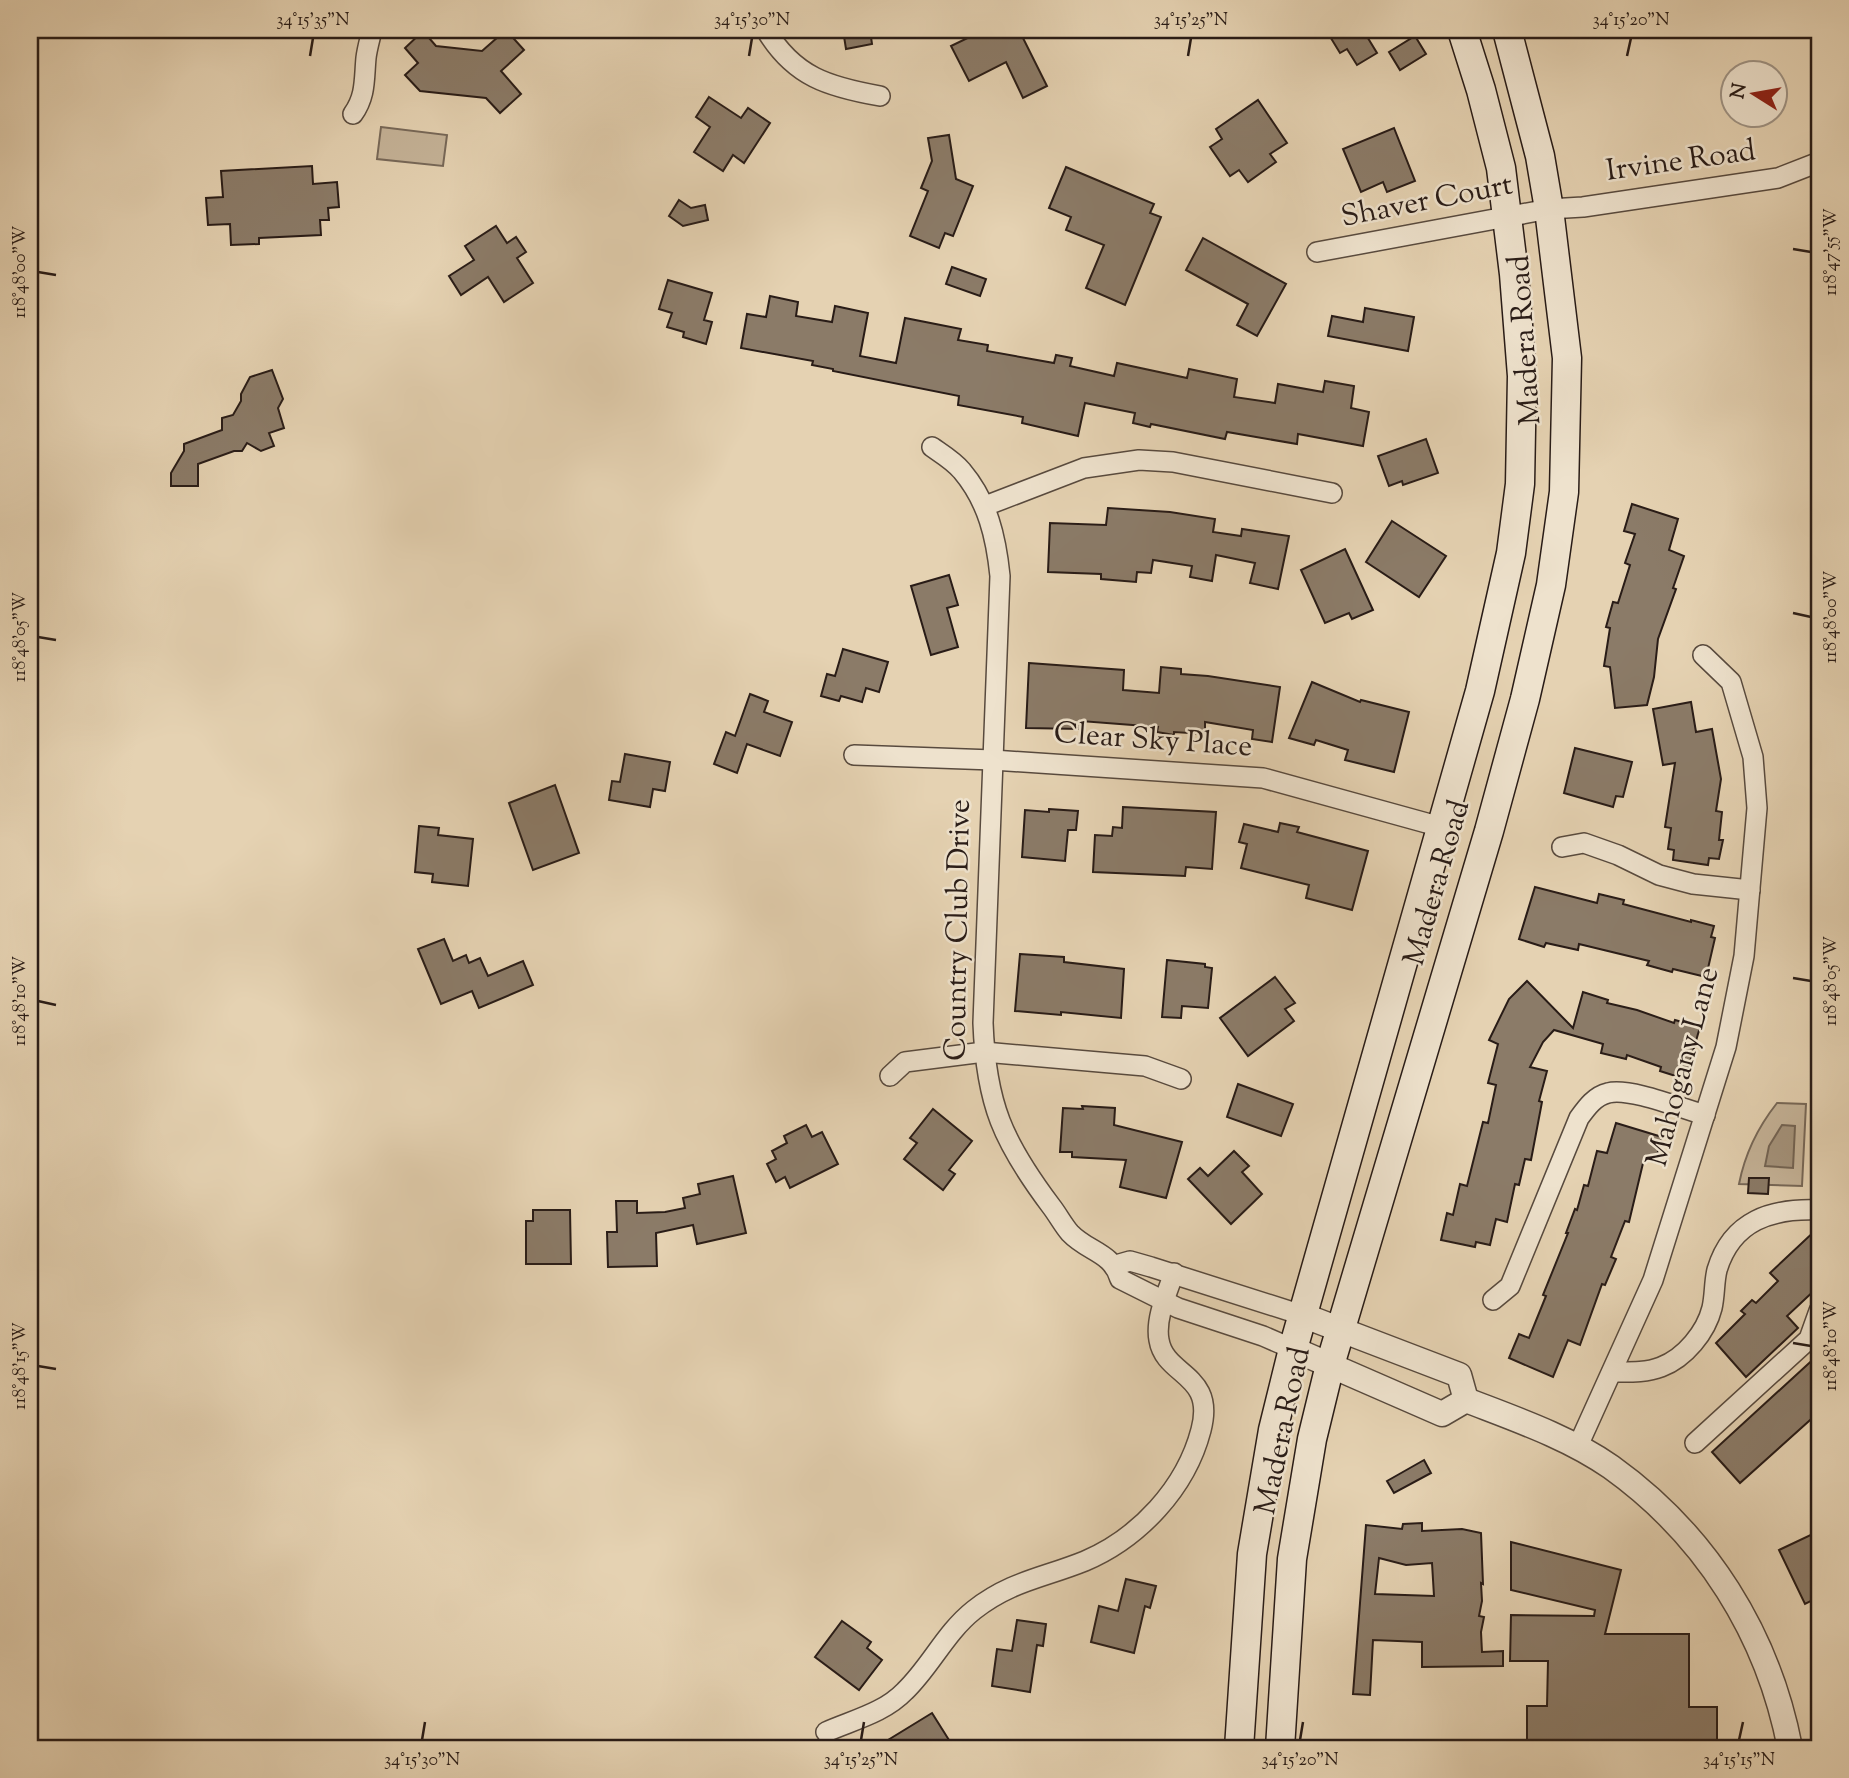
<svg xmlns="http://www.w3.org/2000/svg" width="1849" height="1778" viewBox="0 0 1849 1778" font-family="'Sorts Mill Goudy',serif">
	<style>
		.green { fill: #c5b398; stroke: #776858; stroke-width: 2 }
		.water { fill: #a5947d; stroke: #736454; stroke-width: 2 }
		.building { fill: #8b7b68; stroke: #291c17; stroke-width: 2; fill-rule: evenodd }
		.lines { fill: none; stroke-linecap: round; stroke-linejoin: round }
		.minor-casing { stroke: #584a3e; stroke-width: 22 }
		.tertiary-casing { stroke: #584a3e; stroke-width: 27 }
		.secondary-casing { stroke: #291c17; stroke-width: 31 }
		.minor { stroke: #eee2cd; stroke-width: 19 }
		.tertiary { stroke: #eee2cd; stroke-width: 24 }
		.secondary { stroke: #eee2cd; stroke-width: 28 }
		.ticks { fill: none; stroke: #291c17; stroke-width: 2.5 }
		.labels { text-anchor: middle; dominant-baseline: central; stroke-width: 5; stroke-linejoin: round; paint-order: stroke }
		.street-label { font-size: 30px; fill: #291c17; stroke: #eee2cd }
		.neatline { fill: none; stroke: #291c17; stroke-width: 2.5 }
		.ticks-label { font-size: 18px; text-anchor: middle; fill: #291c17 }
	</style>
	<rect width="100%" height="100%" fill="#e5d2b2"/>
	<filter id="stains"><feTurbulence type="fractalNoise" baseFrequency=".00286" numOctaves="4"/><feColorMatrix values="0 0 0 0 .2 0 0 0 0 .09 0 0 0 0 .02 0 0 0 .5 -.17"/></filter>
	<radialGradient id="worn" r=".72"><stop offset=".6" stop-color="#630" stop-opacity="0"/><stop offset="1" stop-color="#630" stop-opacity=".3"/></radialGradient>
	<!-- green -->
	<g class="green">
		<polygon points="381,127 447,135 443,166 377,159"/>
		<path d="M1777,1103l29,1 -4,82 -63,-2c6,-31 19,-57 38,-81z"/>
	</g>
	<!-- water -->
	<polygon class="water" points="1782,1125 1795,1126 1793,1168 1765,1166 1769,1146"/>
	<!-- building -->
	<g class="building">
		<polygon points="506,30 524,50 501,71 521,94 500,113 486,98 420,91 405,75 418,63 405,48 423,31 436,46 482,51"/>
		<polygon points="843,30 870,30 872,44 846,49"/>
		<polygon points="984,30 1019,30 1047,86 1023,98 1006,62 969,81 951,46"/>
		<polygon points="1326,30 1363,30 1377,53 1357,65 1347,49 1340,53"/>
		<polygon points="1415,36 1426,54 1400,70 1389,52"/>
		<polygon points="709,97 741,118 748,108 770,123 744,163 733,155 723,171 694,152 710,127 696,117"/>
		<polygon points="1258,100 1287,143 1270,154 1276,162 1248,182 1239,170 1230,176 1210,147 1222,139 1216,129"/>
		<polygon points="1394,128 1415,181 1387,192 1383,182 1361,192 1343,149"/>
		<polygon points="949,135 956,179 973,186 953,236 945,233 939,248 910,236 928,191 921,188 932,161 928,138"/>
		<polygon points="312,166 313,184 337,182 339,207 328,208 329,220 320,220 321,235 259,238 259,244 231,245 230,224 208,225 206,198 223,197 221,171"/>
		<polygon points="1066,167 1154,204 1150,213 1161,217 1125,305 1086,288 1104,245 1066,230 1071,217 1049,208"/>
		<polygon points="679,200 691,208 705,205 708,220 683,226 669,216"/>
		<polygon points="496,226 507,243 516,237 526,252 517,258 533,283 504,302 488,277 461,295 449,276 474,260 465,246"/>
		<polygon points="1203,238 1286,284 1257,336 1237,325 1248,304 1186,270"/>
		<polygon points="952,267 986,279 980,296 946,284"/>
		<polygon points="668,280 712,293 704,320 712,322 706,344 683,337 684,332 667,327 672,313 659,309"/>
		<polygon points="770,296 798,302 796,316 832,322 835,306 868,313 860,356 896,363 905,318 961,329 958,340 988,345 987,351 1054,363 1056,355 1072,358 1070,366 1114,376 1117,363 1187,378 1189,369 1237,379 1234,397 1275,403 1278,384 1323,392 1325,381 1354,386 1351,408 1369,412 1363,446 1298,434 1297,444 1227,432 1225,439 1151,424 1150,427 1133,423 1135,413 1085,403 1078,436 1022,423 1023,417 958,405 959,396 833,371 833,369 812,365 813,361 741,348 747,314 766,317"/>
		<polygon points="1365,308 1414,317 1408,351 1328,336 1332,316 1363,322"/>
		<polygon points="272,370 283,399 278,408 284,428 269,433 274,446 261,451 247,443 242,451 234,451 198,464 198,486 171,486 171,473 184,451 184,444 222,430 222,418 233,415 241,401 241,394 250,377"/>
		<polygon points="1426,439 1438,473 1403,485 1402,481 1389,486 1378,456"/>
		<polygon points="1632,504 1678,519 1669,550 1684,556 1673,588 1676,589 1658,639 1654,677 1647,705 1615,708 1610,667 1604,666 1610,628 1606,627 1613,602 1618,603 1630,565 1625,563 1635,534 1624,531"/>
		<polygon points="1108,508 1170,512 1215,519 1213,532 1241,536 1242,529 1289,536 1278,589 1250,583 1255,563 1216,555 1212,581 1190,577 1192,566 1153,560 1151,573 1137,572 1136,582 1101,579 1101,574 1048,572 1050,523 1106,525"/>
		<polygon points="1392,521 1446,556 1419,597 1366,562"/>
		<polygon points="1345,549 1373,610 1352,619 1349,613 1325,623 1301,570"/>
		<polygon points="949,575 958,605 947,608 958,647 931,655 911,586"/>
		<polygon points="843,649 888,662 879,692 866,688 862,702 841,696 839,701 821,696 827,674 835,676"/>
		<polygon points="1029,663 1124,670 1123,690 1159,693 1161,667 1181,669 1181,674 1208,676 1280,687 1272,742 1252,739 1253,730 1205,722 1205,734 1174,732 1174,735 1157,732 1158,727 1081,721 1081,729 1026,728"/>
		<polygon points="1312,682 1360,702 1361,700 1409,712 1394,772 1345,760 1348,750 1316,740 1314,745 1289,738"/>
		<polygon points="750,694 768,701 764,712 792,722 780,756 747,744 737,773 714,764 726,732 735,736"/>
		<polygon points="1691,702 1696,732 1712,729 1721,779 1716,811 1722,812 1719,840 1723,840 1719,859 1709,858 1708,865 1673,860 1674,850 1668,849 1671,828 1665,827 1675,763 1663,765 1653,709"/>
		<polygon points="1575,748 1632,762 1623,797 1616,796 1613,807 1564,793"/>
		<polygon points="625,754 670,762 665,791 653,789 650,807 609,800 612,781 620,782"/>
		<polygon points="555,785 579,853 533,870 509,803"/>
		<polygon points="1123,807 1216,812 1212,869 1186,867 1185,876 1093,872 1095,835 1112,836 1113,827 1122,828"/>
		<polygon points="1049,809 1078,811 1076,830 1068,830 1065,861 1022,857 1025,810 1049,812"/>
		<polygon points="1280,823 1299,827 1297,832 1368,851 1352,910 1306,898 1309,885 1241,868 1247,844 1239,842 1244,824 1278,832"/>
		<polygon points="419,826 439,828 438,835 473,839 468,886 432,882 433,874 415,872"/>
		<polygon points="1535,887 1597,903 1599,894 1624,900 1623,904 1691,922 1691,920 1714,926 1711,937 1715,938 1706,977 1673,969 1672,972 1647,965 1649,961 1579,944 1578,950 1546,943 1544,947 1519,939"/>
		<polygon points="444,939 453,961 466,955 469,963 480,958 488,976 523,961 533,985 479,1008 472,991 441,1004 418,949"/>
		<polygon points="1020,954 1064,957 1064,962 1124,969 1121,1018 1061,1012 1061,1015 1015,1011"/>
		<polygon points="1167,960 1205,964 1205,967 1212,968 1208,1008 1182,1006 1181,1018 1162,1017"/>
		<polygon points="1275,977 1295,1003 1285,1009 1294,1021 1248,1056 1220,1018"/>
		<polygon points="1527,981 1573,1028 1583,992 1608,1000 1607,1003 1637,1010 1674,1023 1675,1020 1700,1027 1685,1079 1660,1071 1661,1067 1627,1055 1626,1059 1601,1053 1603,1044 1554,1030 1543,1042 1530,1067 1547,1071 1539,1101 1542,1102 1531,1160 1525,1159 1519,1185 1515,1184 1507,1222 1496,1219 1490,1245 1476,1242 1475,1247 1441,1240 1447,1213 1453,1215 1460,1184 1467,1186 1483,1122 1488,1123 1496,1085 1488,1083 1498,1044 1489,1040 1509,999"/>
		<polygon points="1238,1084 1293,1104 1281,1136 1227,1117"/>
		<polygon points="1082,1106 1115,1108 1114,1125 1182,1142 1166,1198 1120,1187 1126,1160 1072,1157 1072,1152 1060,1152 1063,1108 1083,1109"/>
		<polygon points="933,1109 972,1141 949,1170 955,1174 943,1190 904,1159 917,1143 910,1138"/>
		<polygon points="1616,1123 1662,1137 1655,1162 1644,1159 1629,1222 1625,1221 1611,1257 1616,1259 1605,1285 1602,1284 1580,1345 1568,1340 1553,1377 1509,1358 1519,1334 1529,1338 1546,1296 1543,1295 1568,1233 1566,1233 1575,1209 1577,1210 1584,1185 1588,1186 1597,1151 1607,1153"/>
		<polygon points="806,1125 812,1137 822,1132 838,1164 790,1188 785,1177 776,1182 767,1164 776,1159 772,1151 787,1143 784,1136"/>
		<polygon points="1234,1151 1249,1166 1242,1172 1262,1194 1231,1224 1188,1179 1200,1168 1208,1176"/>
		<polygon points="733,1176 746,1233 697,1244 693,1225 656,1233 657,1266 608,1267 607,1232 617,1232 616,1201 637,1201 637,1213 665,1212 685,1208 683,1198 700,1194 698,1184"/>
		<polygon points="1749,1178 1769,1178 1768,1194 1748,1193"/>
		<polygon points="533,1210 570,1210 571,1264 526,1264 526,1221 533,1221"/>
		<polygon points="1819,1227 1819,1286 1787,1316 1798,1328 1746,1377 1716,1343 1745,1314 1741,1311 1752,1300 1756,1303 1778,1281 1770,1273"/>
		<polygon points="1819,1354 1819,1412 1740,1483 1712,1452"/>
		<polygon points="1424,1460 1431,1473 1394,1493 1387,1481"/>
		<path d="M1422,1523v8l40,-2 19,4 2,51 -2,-1 1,18 -3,15 5,1 -3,15 1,20 21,-1v15l-81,1v-25l-49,-2 -3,55 -17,-1 13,-169 36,4 1,-5zM1379,1558l27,7 26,-2 2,33 -59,-2z"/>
		<polygon points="1819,1531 1819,1597 1805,1604 1779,1550"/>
		<polygon points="1511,1542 1621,1570 1605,1634 1689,1634 1689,1707 1717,1707 1717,1748 1527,1748 1527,1706 1547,1706 1548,1661 1510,1661 1511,1615 1594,1616 1595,1610 1511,1590"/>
		<polygon points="1126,1579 1156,1586 1150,1608 1145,1606 1134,1653 1091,1642 1099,1606 1118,1611"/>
		<polygon points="1017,1620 1046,1624 1043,1646 1037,1645 1030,1692 992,1686 997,1649 1012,1651"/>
		<polygon points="842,1621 871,1642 867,1648 882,1660 859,1690 815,1657"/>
		<polygon points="932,1713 954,1748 875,1748"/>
	</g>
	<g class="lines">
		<!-- minor casing -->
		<g class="minor-casing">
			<g id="minor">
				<path d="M766,30c28,47 63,57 114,66"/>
				<path d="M353,114c13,-18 11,-35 13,-56 1,-9 4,-19 6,-28"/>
				<polyline points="1317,252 1549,209 1583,207 1778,178 1819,162"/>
				<path d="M932,447c10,7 22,14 30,24 26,31 34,66 38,105l-17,447c3,81 20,119 68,183 7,9 12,19 19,27 18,19 42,19 50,46l58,29 85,28 30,13"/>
				<polyline points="985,506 1084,468 1139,460 1173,462 1332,493"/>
				<polyline points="854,755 993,760 1263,778 1441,827"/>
				<polyline points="1562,847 1584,843 1618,855 1659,875 1693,884 1750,890"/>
				<polyline points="890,1076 905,1062 984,1052 1145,1066 1181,1079"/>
				<polyline points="1116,1265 1130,1261 1151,1267 1302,1315"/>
				<path d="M1493,1300l17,-14 69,-168c8,-11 16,-22 29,-25 21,-6 75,16 97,22"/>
				<path d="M1612,1372c16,0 34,1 49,-5 24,-9 45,-35 51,-59 3,-13 2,-26 5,-38 15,-50 55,-62 102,-60"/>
				<polyline points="1695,1443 1809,1339 1819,1311"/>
				<polyline points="1577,1448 1653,1280 1726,1047 1744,956 1757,808 1753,757 1731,682 1703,655"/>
				<path d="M826,1732c27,-12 58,-19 79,-41 26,-25 40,-58 69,-81 37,-29 69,-32 111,-49 54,-23 101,-73 116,-131 15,-57 -36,-53 -42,-90 -4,-21 8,-47 15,-67"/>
			</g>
		</g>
		<!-- tertiary casing -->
		<g class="tertiary-casing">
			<g id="tertiary">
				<polyline points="1302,1315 1459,1375 1466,1400"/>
				<polyline points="1293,1349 1442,1414 1466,1400"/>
				<path d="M1466,1400c49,19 102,37 145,67 95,68 157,167 179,281"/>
			</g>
		</g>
		<!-- secondary casing -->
		<g class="secondary-casing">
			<g id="secondary">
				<polyline points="1239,1748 1252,1554 1273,1430 1293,1349 1480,691 1511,553 1520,484 1522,376 1514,274 1501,168 1481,90 1462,30"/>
				<polyline points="1280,1748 1292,1559 1312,1439 1330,1365 1489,831 1525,699 1551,585 1564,492 1567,358 1549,209 1540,156 1507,30"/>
			</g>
		</g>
		<!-- minor -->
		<use href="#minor" class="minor"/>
		<!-- tertiary -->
		<use href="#tertiary" class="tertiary"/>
		<!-- secondary -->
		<use href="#secondary" class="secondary"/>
	</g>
	<!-- ticks -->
	<path class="ticks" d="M310,56l3,-18M749,56l3,-18M1188,56l3,-18M1627,56l4,-18M1793,249l18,3M38,272l18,3M1793,613l18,4M38,637l18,3M1793,978l18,3M38,1001l18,4M1793,1343l18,3M38,1366l18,3M422,1740l3,-18M861,1740l3,-18M1300,1740l3,-18M1739,1740l4,-18"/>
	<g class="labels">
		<!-- street labels -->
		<g class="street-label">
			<text transform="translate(1681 162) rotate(-8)">Irvine Road</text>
			<text transform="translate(1427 202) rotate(-11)">Shaver Court</text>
			<text transform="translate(1526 340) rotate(-94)">Madera Road</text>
			<text transform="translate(1153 741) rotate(4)">Clear Sky Place</text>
			<text transform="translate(1438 883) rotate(-74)">Madera Road</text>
			<text transform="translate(959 930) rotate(-89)">Country Club Drive</text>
			<text transform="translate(1684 1067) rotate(-75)">Mahogany Lane</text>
			<text transform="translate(1284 1431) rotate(-78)">Madera Road</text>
		</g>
	</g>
	<!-- margin -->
	<rect width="1849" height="1778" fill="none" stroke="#e5d2b2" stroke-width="77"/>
	<!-- north arrow -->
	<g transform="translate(1754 94) rotate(281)"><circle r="33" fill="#eee2cd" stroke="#9f9384" stroke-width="2"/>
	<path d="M0-5L12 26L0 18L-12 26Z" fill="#8f2418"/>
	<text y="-10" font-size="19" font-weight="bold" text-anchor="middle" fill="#291c17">N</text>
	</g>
	<rect x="38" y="38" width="1773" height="1702" class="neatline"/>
	<g class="ticks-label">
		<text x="313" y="25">34°15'35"N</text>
		<text x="752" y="25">34°15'30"N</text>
		<text x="1191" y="25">34°15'25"N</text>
		<text x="1631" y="25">34°15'20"N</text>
		<text transform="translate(1830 252) rotate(-90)" y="6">118°47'55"W</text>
		<text transform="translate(19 272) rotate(-90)" y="6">118°48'00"W</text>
		<text transform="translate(1830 617) rotate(-90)" y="6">118°48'00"W</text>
		<text transform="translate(19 637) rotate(-90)" y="6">118°48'05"W</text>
		<text transform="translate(1830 981) rotate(-90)" y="6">118°48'05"W</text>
		<text transform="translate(19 1001) rotate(-90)" y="6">118°48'10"W</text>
		<text transform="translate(1830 1346) rotate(-90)" y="6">118°48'10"W</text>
		<text transform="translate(19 1366) rotate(-90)" y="6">118°48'15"W</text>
		<text x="422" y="1765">34°15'30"N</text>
		<text x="861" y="1765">34°15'25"N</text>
		<text x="1300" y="1765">34°15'20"N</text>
		<text x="1739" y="1765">34°15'15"N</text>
	</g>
	<rect width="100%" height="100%" filter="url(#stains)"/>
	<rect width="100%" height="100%" fill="url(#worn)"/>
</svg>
